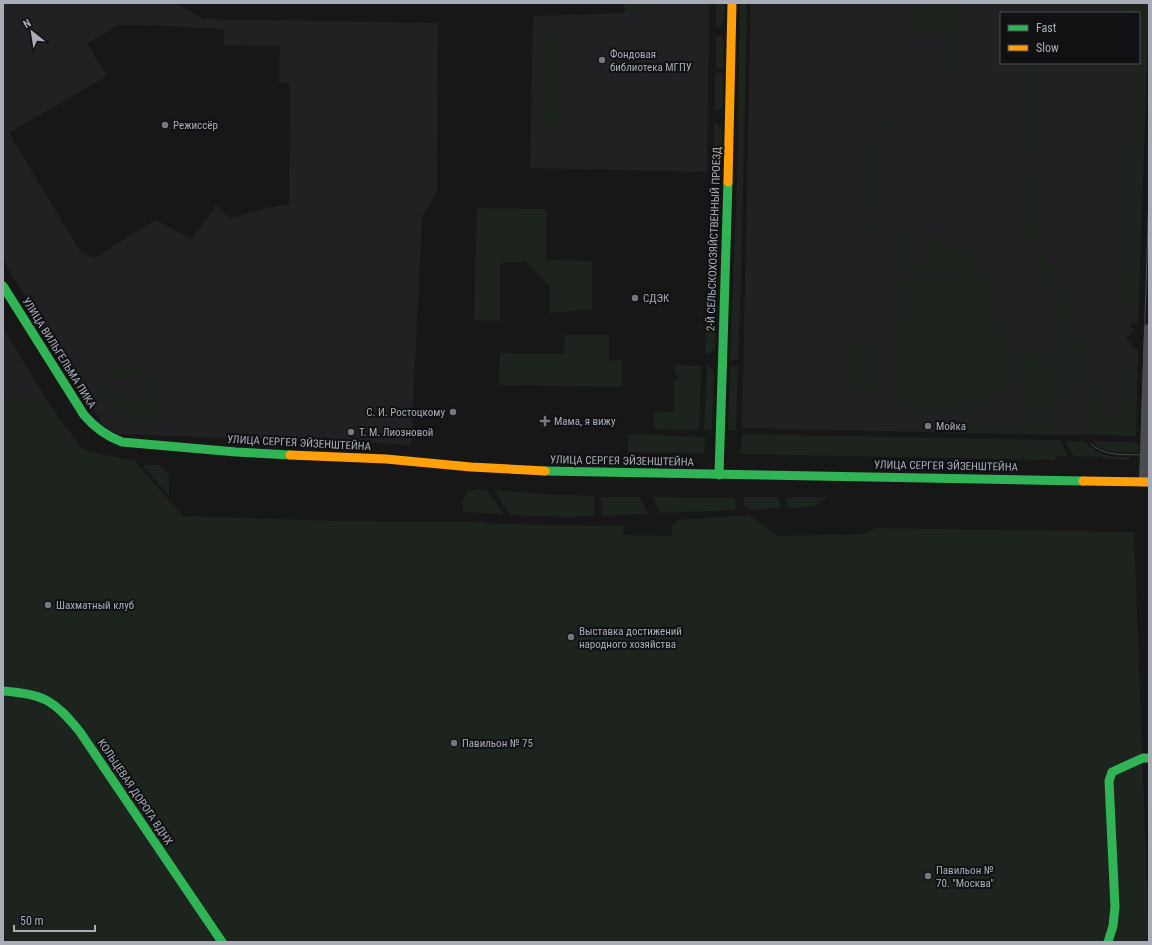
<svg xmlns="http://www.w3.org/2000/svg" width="1152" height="945" viewBox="0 0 1152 945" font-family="'Roboto Condensed',sans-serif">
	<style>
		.built { fill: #212123; fill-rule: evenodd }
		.green { fill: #1d241e }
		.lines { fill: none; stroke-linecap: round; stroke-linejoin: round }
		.street { stroke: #4b4c50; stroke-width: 10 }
		.fast { stroke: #30b455; stroke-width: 9 }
		.slow { stroke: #ff9f0a; stroke-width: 9 }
		.tram { stroke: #4b4c4f; stroke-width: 1 }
		.poi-dot { fill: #757880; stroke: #111113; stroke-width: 1.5 }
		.labels { text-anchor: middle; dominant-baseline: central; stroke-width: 4; stroke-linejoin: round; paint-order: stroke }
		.poi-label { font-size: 11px; fill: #a8adb8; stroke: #111113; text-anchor: start }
		.street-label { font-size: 11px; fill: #a8adb8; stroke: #111113 }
	</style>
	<rect width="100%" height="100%" fill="#171717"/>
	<!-- built -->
	<g class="built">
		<path d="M3,3h172l29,16 234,4 -1,169 -15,25 -11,229 -12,-2 -281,-10 -14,-7 -101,-167zM119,25h23l82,4v16l56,1 -1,37h11l-1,121 -24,4 -35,11 -14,-14 -24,34 -37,-19 -61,38 -14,-7 -71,-118 98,-57 -20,-33z"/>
		<polygon points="624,3 709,3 707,172 530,168 533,16 625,13"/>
		<path d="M751,3h395l-10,317 -6,5 4,5 -8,8 9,11 -3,87 -43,-2 -20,1 -327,-7zM1001,13h138v50h-138z"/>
		<polygon points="3,328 44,396 3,420"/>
	</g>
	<!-- green -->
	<g class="green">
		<polygon points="625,3 649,3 649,11 625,10"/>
		<path d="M716,3h8c0,9 4,24 -8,24z"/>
		<polygon points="740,3 747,3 741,279 738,360 730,360 737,182"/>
		<path d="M924,3h34l-3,69 -7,-1v-37l-40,-1v12h-2c-1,-20 1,-29 18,-42z"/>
		<path d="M1120,3h29l-11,321 -2,1 -9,-11 3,-1v-5c-2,-2 -6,-3 -8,-6 -5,-8 1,-38 3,-48l5,-191h9v-50h-14z"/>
		<polygon points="539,34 567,35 564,126 536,124"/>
		<polygon points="716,36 722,37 724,42 723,69 716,69"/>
		<polygon points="877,54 886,54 886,98 874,97 875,55"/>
		<path d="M1026,63h10l-2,87 -1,2h-5v13h4l2,3v53l5,6h8l1,2 -10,3 11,36 7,-3 20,53 -10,4 7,22 12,-3 3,8 -8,6 7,31h18v-17l-3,-1v-11l6,3 -2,11 -1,12 2,2v3h-7l1,28c8,0 16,1 21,-7 2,-14 -2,-56 16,-60l-2,87 -48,-2c-8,-10 -5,-22 -7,-35 -1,-11 -5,-22 -8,-33 -5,-19 -10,-49 -23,-62l2,-3 -4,-9 -3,-2 1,-3 -1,-4 -12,-44 -4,-2 -8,1z"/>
		<polygon points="715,73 723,73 723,104 721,108 715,111"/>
		<polygon points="873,117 878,118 886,121 886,137 873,138"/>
		<polygon points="714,123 720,126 722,129 721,175 714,178"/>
		<polygon points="872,142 885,143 884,214 871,213"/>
		<polygon points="714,187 719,188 721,192 719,244 717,247 712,249"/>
		<polygon points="963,189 978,242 971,241 958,193"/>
		<polygon points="477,208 546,209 546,260 592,261 592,309 550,313 550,287 525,262 500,263 500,321 474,320"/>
		<polygon points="871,220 884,220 883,238 876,237 876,231 870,230"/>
		<polygon points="896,230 903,232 907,237 906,264 908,264 908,268 917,268 918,265 921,265 923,237 930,235 929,273 894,271"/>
		<polygon points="942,235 947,235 947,244 969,251 970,248 980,251 981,264 979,265 979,276 931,273 931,240"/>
		<path d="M900,275l89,4 23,79c0,48 -40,52 -78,51 -13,0 -29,2 -38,-9l-1,-12z"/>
		<path d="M1018,313h2v11h5l-1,29h23v-19l3,6 5,34 -2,2 -5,1v2l8,1 3,23c-7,7 -16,9 -25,11l-12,-9 -6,-12z"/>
		<path d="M1049,313l3,1c8,14 21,56 18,72 -1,5 -3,10 -7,14z"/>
		<path d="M706,322l8,1 2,6 -1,20c-3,4 -5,5 -10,5z"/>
		<polygon points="565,335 609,335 609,360 622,361 622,387 499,385 500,353 564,354"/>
		<path d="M859,337l3,1 -1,7h3l-1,12 -2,1 -1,14h4l-3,18 -2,3h-3c-2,-3 -5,-6 -7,-10 -3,-11 -3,-43 10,-46z"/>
		<polygon points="871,338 877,338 879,342 878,389 875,395 873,397 869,396 865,391 866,372 869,372 870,358 866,358 868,346 871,346"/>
		<path d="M130,365c17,6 40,22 38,42 -1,4 -1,8 -5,10 -20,12 -49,-4 -62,-20 -2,-2 -4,-5 -5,-8 -1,-2 -1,-6 -2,-9 17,10 32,20 52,21l1,-12 -3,-5 -16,-7 -17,1 -1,-5z"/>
		<polygon points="675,365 701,366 699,430 654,429 654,411 674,412 674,381 678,381 678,375 675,375"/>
		<polygon points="707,365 713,370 714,375 712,430 704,430"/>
		<polygon points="730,366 738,367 736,430 728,430"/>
		<polygon points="17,395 22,398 28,398 33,402 44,396 81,448 100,454 135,461 183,516 337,521 483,522 496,524 623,526 623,535 672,536 672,526 679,520 749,515 778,536 863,534 877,528 1134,532 1149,942 3,942 3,400"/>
		<polygon points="1034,419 1043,421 1054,421 1053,435 970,433 970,427 1007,426"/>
		<polygon points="628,434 705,437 704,453 628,452"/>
		<polygon points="742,434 1060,440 1068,456 1056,456 1055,460 741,454 740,453"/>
		<path d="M1066,441l19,1c15,14 25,15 44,15v3l-26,-1v-2l-30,-1z"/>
		<path d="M1092,441l43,1 4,4v7c-17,-1 -34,1 -47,-12z"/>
		<polygon points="142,465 160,465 169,474 169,496"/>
		<polygon points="481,489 487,490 504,514 463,512 463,500 467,492 473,490"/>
		<polygon points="494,490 541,494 594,496 594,516 568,517 510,515"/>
		<polygon points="601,497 640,497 648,514 602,516"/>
		<polygon points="652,497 735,498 736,510 661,513"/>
		<polygon points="744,497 779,497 780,508 750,510 743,505"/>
		<polygon points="786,497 827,497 814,507 787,508"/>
	</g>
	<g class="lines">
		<!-- street -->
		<polyline class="street" points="1144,482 1149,329"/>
		<!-- fast -->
		<g class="fast">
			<path d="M3,286l81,129c11,13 22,21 38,27l114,10 54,3"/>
			<polyline points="545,471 1083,481"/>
			<polyline points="719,475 728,182"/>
			<path d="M3,691c41,3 51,9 77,41l142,210"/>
			<polyline points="1108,942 1113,926 1115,907 1109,781 1112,772 1143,758 1149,758"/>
		</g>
		<!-- slow -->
		<g class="slow">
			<polyline points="728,182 732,3"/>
			<polyline points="290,455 386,459 471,467 545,471"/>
			<polyline points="1083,481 1149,482"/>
		</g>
		<!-- tram -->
		<g class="tram">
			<polyline points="1149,194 1142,410 1142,422 1149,438"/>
			<path d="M1091,444c16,14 38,10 58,11"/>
		</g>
	</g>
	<!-- markers -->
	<g class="poi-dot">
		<circle cx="602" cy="60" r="4"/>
		<circle cx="165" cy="125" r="4"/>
		<circle cx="635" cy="298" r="4"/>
		<circle cx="453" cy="412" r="4"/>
		<path d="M543 415h4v4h4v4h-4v4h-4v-4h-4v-4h4z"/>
		<circle cx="928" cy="426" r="4"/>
		<circle cx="351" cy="432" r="4"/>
		<circle cx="48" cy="605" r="4"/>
		<circle cx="571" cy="637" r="4"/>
		<circle cx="454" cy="743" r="4"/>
		<circle cx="928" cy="876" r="4"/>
	</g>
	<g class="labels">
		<!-- poi labels -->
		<g class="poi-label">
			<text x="610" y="54">Фондовая<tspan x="610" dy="13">библиотека МГПУ</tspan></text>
			<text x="173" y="125">Режиссёр</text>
			<text x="643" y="298">СДЭК</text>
			<text x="445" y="412" text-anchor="end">С. И. Ростоцкому</text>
			<text x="554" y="421">Мама, я вижу</text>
			<text x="936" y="426">Мойка</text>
			<text x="359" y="432">Т. М. Лиозновой</text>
			<text x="56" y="605">Шахматный клуб</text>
			<text x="579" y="631">Выставка достижений<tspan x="579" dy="13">народного хозяйства</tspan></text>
			<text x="462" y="743">Павильон № 75</text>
			<text x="936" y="870">Павильон №<tspan x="936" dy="13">70. "Москва"</tspan></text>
		</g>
		<!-- street labels -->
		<g class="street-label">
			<text transform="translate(714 239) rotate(-88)">2-Й СЕЛЬСКОХОЗЯЙСТВЕННЫЙ ПРОЕЗД</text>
			<text transform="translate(59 353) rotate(58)">УЛИЦА ВИЛЬГЕЛЬМА ПИКА</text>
			<text transform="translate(299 443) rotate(3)">УЛИЦА СЕРГЕЯ ЭЙЗЕНШТЕЙНА</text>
			<text transform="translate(622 461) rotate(1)">УЛИЦА СЕРГЕЯ ЭЙЗЕНШТЕЙНА</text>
			<text transform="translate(946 466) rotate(1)">УЛИЦА СЕРГЕЯ ЭЙЗЕНШТЕЙНА</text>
			<text transform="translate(135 792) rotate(56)">КОЛЬЦЕВАЯ ДОРОГА ВДНХ</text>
		</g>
	</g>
	<!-- border -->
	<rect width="1152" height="945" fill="none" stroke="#a8adb8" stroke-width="8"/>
	<!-- legend -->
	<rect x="1000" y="12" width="140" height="52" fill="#111113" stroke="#4d4f55"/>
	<rect x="1008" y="25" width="20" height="6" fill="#30b455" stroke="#4d4f55"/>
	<text x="1036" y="32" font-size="12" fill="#a8adb8">Fast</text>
	<rect x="1008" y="45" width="20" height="6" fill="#ff9f0a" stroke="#4d4f55"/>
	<text x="1036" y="52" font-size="12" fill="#a8adb8">Slow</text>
	<!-- north arrow -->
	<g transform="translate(32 32) rotate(330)" stroke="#111113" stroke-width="3" paint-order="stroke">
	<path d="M0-3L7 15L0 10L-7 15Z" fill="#a8adb8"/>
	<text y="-6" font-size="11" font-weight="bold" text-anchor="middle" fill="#a8adb8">N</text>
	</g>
	<!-- scale -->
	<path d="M14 925v6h81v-6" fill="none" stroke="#a8adb8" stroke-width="2"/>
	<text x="20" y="925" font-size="12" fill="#a8adb8" stroke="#111113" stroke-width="3" paint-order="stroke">50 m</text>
</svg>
